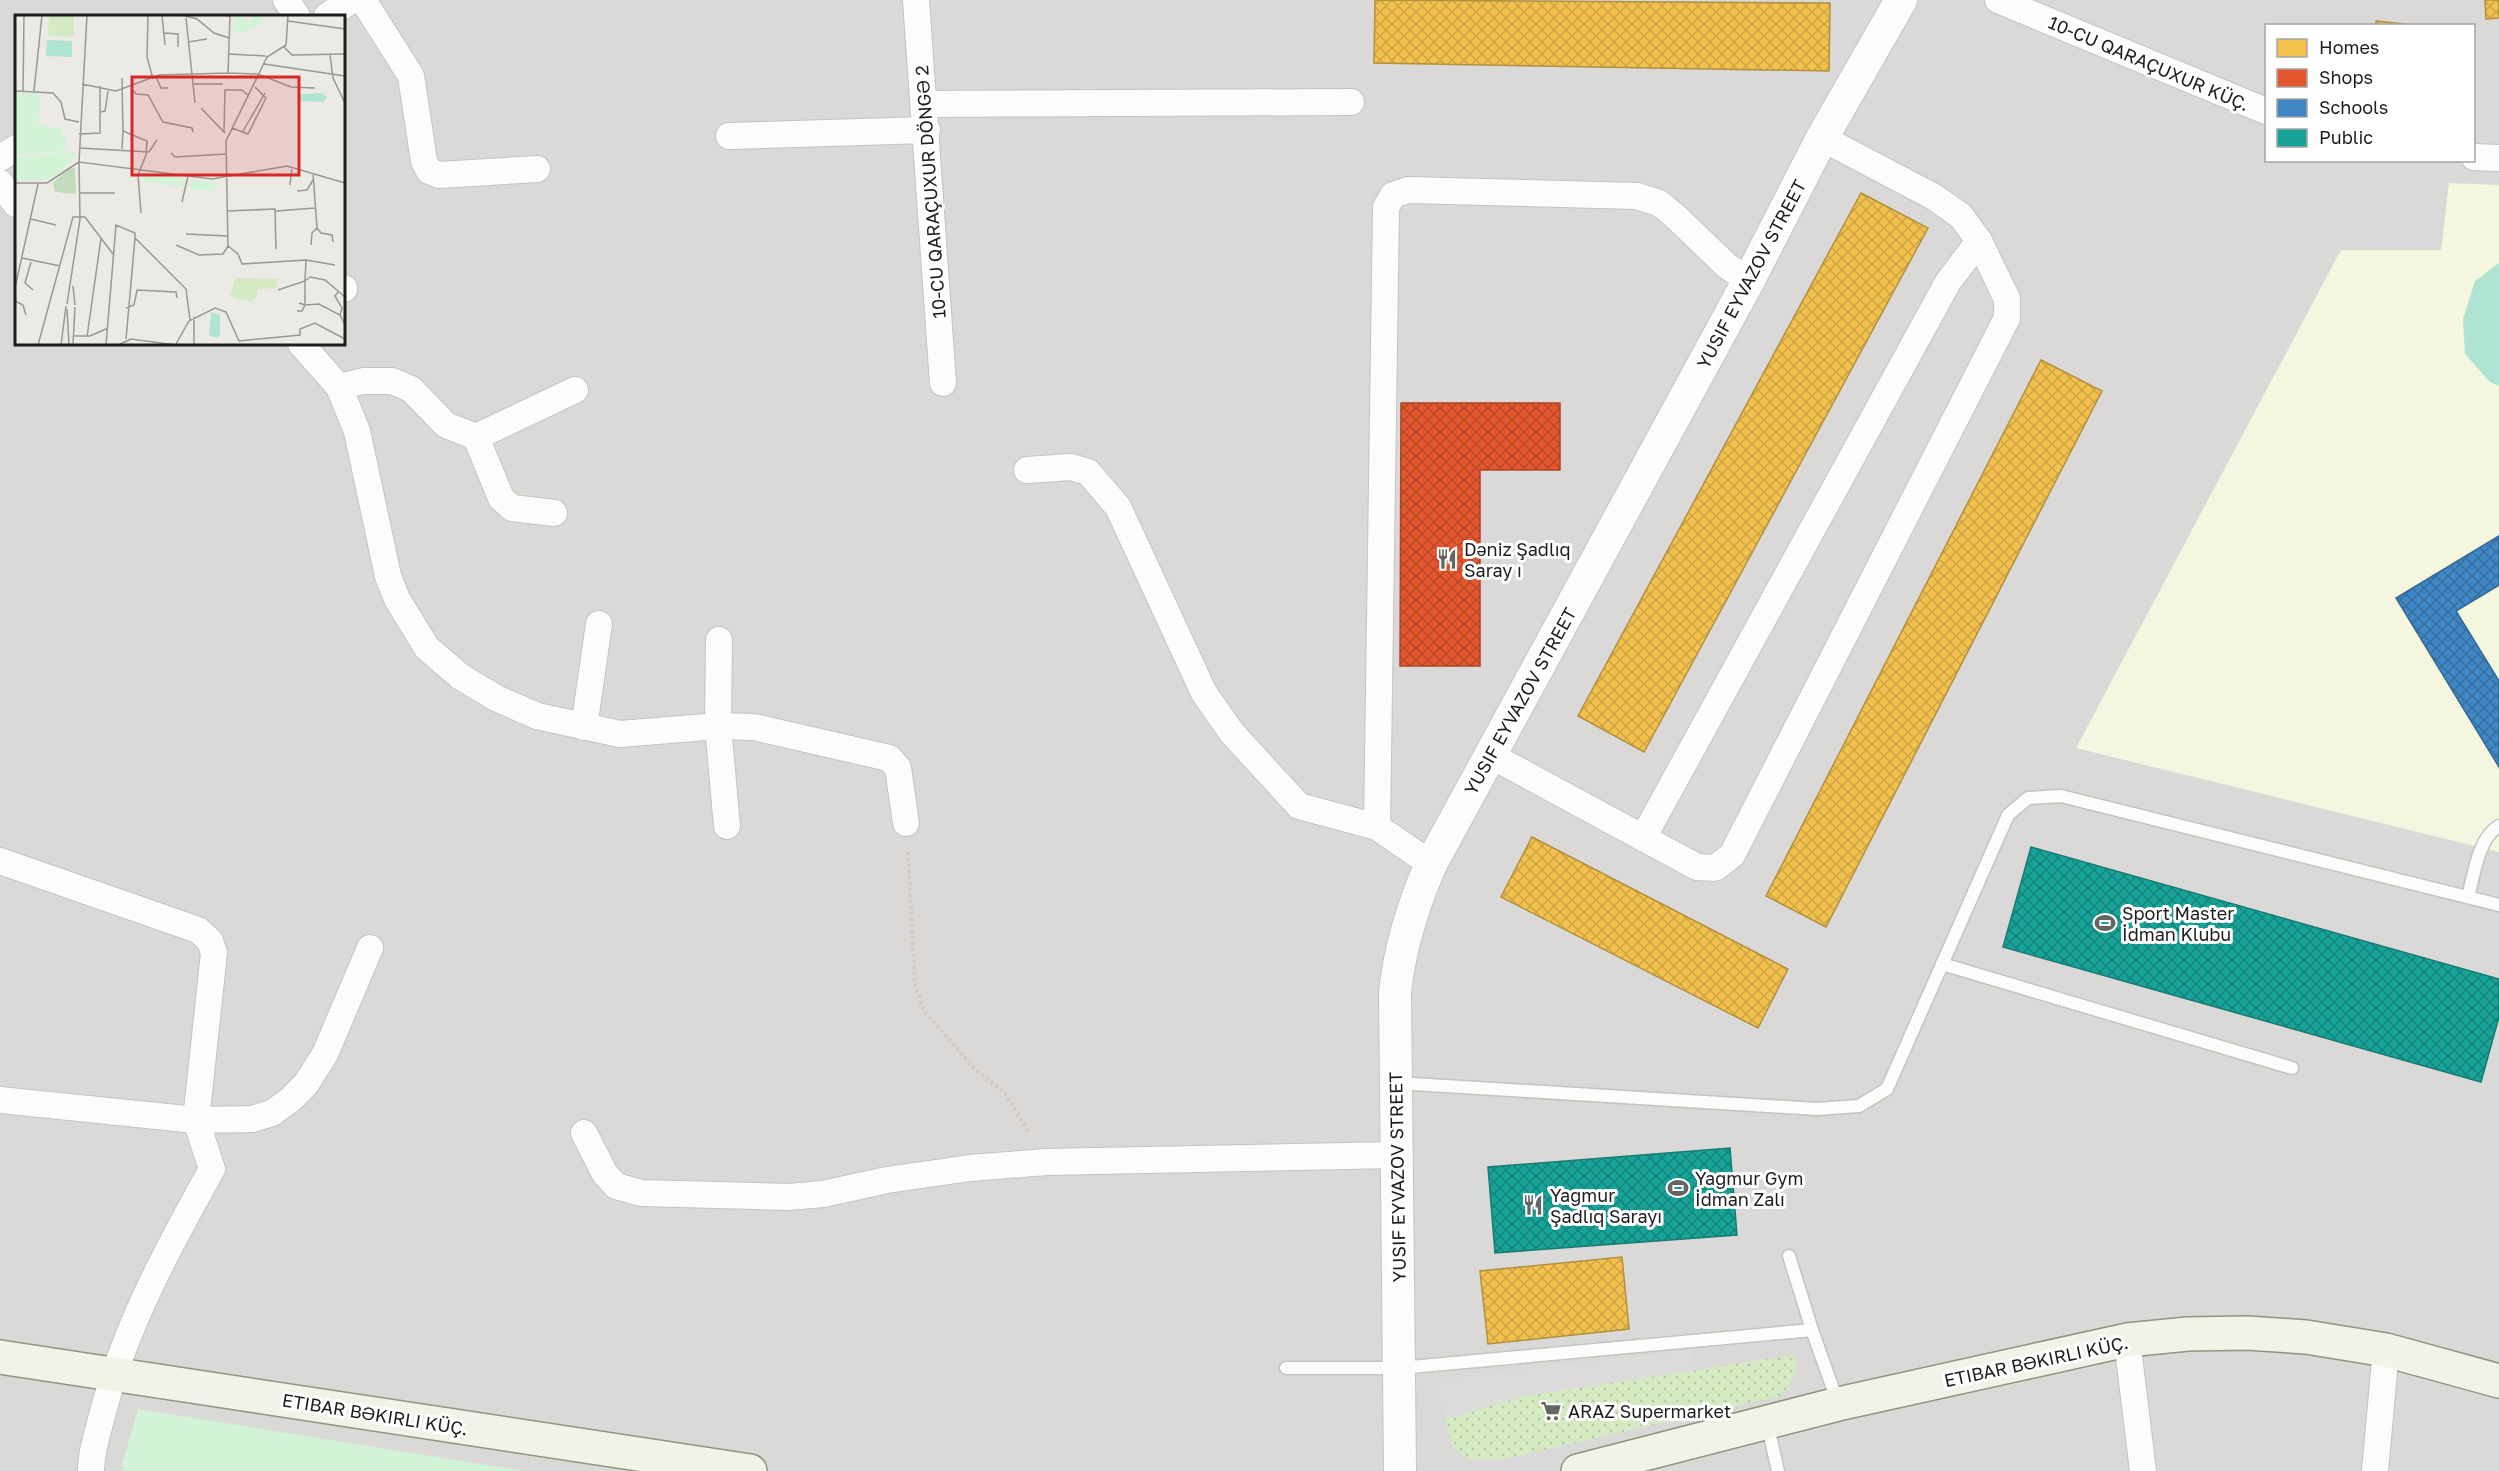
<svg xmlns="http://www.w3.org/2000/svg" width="2499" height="1471" viewBox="0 0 2499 1471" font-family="'Golos Text',sans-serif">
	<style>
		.residential { fill: #dad9d7; fill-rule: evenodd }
		.education { fill: #f4f6e0 }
		.grass { fill: url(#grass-dots) }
		.park { fill: #d2f3d6 }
		.pitch { fill: #b0e4d2 }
		.parking { fill: #dcdbd9 }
		.homes { fill: url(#homes-cross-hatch); stroke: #b2903f; stroke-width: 1.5 }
		.shops { fill: url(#shops-cross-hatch); stroke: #a84629; stroke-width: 1.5 }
		.schools { fill: url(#schools-cross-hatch); stroke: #356893; stroke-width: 1.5 }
		.public { fill: url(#public-cross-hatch); stroke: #197b73; stroke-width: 1.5 }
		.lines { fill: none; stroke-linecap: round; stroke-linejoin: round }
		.service-casing { stroke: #c4c4c1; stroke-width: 15 }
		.minor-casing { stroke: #c4c4c1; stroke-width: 28 }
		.tertiary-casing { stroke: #c4c4c1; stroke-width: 34 }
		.secondary-casing { stroke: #91957d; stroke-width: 36 }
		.path { stroke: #d6c9c4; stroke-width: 4; stroke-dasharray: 3 3; stroke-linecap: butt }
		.service { stroke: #fcfcfb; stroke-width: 12 }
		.minor { stroke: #fcfcfb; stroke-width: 26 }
		.tertiary { stroke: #fcfcfb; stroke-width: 32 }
		.secondary { stroke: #f2f2e9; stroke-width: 33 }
		.labels { text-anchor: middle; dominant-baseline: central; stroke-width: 6; stroke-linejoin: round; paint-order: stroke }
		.street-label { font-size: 18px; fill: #1d1d1d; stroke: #fff }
		.poi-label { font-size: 18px; fill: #1d1d1d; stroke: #fff; text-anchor: start }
		.inset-road { fill: none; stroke: #999895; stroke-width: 1.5 }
		.view { fill: #d62828; fill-opacity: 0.15; stroke: #d62828; stroke-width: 3 }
		.inset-edge { fill: none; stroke: #1d1d1d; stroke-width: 3 }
	</style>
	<defs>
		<pattern id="grass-dots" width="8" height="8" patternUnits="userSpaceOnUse" patternTransform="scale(1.5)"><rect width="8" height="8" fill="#d4eac3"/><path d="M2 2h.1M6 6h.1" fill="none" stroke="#b6c8a7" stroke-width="1.8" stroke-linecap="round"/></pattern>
		<pattern id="homes-cross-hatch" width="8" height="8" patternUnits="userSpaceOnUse" patternTransform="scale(1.5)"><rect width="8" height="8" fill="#f2c14e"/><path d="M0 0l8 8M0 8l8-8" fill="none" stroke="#cfa544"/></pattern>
		<pattern id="shops-cross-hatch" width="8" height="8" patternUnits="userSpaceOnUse" patternTransform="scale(1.5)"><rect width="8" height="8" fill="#e4572e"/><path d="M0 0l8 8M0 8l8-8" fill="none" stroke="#b84727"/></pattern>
		<pattern id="schools-cross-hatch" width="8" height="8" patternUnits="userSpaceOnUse" patternTransform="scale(1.5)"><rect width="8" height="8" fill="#3f88c5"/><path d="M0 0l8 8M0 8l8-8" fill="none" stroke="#346f9f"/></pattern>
		<pattern id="public-cross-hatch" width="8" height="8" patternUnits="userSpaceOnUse" patternTransform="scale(1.5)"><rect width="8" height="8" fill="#17a398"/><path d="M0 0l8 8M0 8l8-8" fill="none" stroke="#14847b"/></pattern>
	</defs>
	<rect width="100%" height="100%" fill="#ebeae5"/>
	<!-- residential -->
	<path class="residential" d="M0,0h2499v1471h-2499zM16,16h328v328h-328zM2266,26h208v134h-208z"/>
	<!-- education -->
	<polygon class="education" points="2449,183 2499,185 2499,852 2076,748 2341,250 2441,250"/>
	<!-- grass -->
	<path class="grass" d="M1795,1355c3,19 -2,28 -15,41l-280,64 -29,-1 -17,-9 -10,-31 81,-23z"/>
	<!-- park -->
	<polygon class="park" points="138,1409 524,1471 124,1471 122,1465"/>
	<!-- pitch -->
	<polygon class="pitch" points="2499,263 2499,386 2490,382 2465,354 2463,319 2475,281"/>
	<!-- parking -->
	<polygon class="parking" points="1692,1350 1697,1370 1525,1396 1444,1419 1436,1379"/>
	<!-- homes -->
	<g class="homes">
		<polygon points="1375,0 1830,3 1829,71 1374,63"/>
		<polygon points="2485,0 2499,0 2499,18 2486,19"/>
		<polygon points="2376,21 2413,25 2413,26 2376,26"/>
		<polygon points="1861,193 1928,228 1644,752 1578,716"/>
		<polygon points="2041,360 2102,391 1826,927 1766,896"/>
		<polygon points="1532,837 1788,969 1758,1028 1501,897"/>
		<polygon points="1622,1257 1629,1329 1488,1344 1480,1271"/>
	</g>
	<!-- shops -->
	<polygon class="shops" points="1401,403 1560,403 1560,470 1480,470 1480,666 1400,666"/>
	<!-- schools -->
	<polygon class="schools" points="2499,536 2499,585 2456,611 2499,681 2499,767 2396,598"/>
	<!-- public -->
	<g class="public">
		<polygon points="2031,847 2499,979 2499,1017 2481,1082 2003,947"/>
		<polygon points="1730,1148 1737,1235 1495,1253 1488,1167"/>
	</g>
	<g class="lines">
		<!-- service casing -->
		<g class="service-casing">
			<g id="service">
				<path d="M2468,897c6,-22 10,-59 31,-71"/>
				<polyline points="1942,964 2292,1068"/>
				<polyline points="1397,1083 1817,1109 1859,1106 1887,1089 2008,815 2028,798 2061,796 2499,905"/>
				<polyline points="1789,1256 1812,1330"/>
				<polyline points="1286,1368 1400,1368 1812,1330 1838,1403"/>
				<polyline points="1767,1423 1778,1471"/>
			</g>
		</g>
		<!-- minor casing -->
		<g class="minor-casing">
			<g id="minor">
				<polyline points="286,0 297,16"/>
				<polyline points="363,0 411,76 424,161 429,171 439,175 537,169"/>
				<polyline points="916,0 943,383"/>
				<polyline points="1998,0 2266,111"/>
				<polyline points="327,16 352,0"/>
				<polyline points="925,104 1351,102"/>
				<polyline points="729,136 927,130"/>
				<polyline points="2474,157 2499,158"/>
				<polyline points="0,158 16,148"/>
				<polyline points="0,183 16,204"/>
				<polyline points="344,289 344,288"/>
				<polyline points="301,344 339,387 357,431 388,576 397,599 427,648 461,677 496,698 537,716 620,734 718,726 754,727 889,758 898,768 906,823"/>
				<polyline points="339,387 363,381 392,381 411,389 446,425 476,437 501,498 512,508 554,513"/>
				<polyline points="476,437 575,390"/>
				<polyline points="1027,470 1071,467 1088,472 1118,507 1204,693 1232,733 1299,806 1377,827 1431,864"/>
				<polyline points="719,640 718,726 727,826"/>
				<polyline points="584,727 599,624"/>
				<polyline points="1490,755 1697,867 1715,868 1732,855 2007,318 2007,299 1979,241 1961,216 1934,197 1822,138"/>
				<polyline points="1377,827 1386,207 1393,195 1408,190 1637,196 1659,203 1675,216 1727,266 1749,280"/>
				<polyline points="1643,838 1948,282 1979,241"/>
				<path d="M0,861l198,69 12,11 4,12 -18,167 16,49c-43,77 -87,158 -109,243 -5,20 -12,39 -12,59"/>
				<polyline points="0,1100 196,1120 252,1119 272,1113 290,1100 306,1084 325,1054 370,948"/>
				<polyline points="584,1133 605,1174 616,1186 641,1193 788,1197 823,1194 887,1180 970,1168 1046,1162 1397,1155"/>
				<polyline points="2127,1340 2143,1471"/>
				<polyline points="2375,1471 2386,1350"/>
			</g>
		</g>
		<!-- tertiary casing -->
		<g class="tertiary-casing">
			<path id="tertiary" d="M1400,1471l-5,-479c5,-45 18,-87 36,-128l318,-584 73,-142 79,-138"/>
		</g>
		<!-- secondary casing -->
		<g class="secondary-casing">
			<g id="secondary">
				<polyline points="0,1357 750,1471"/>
				<polyline points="1578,1471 1838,1404 2127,1340 2188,1334 2247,1333 2306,1337 2386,1350 2499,1381"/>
			</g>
		</g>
		<!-- path -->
		<polyline class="path" points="908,852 915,984 924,1011 973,1067 1005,1093 1029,1133"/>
		<!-- service -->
		<use href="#service" class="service"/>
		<!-- minor -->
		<use href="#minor" class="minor"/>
		<!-- tertiary -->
		<use href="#tertiary" class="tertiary"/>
		<!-- secondary -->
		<use href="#secondary" class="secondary"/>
	</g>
	<!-- icons -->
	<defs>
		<g id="restaurant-bare" transform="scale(1.62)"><path d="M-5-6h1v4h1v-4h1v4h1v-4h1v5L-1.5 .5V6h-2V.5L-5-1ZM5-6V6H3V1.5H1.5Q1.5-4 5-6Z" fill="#656563" stroke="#fff" stroke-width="2.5" paint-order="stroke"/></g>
		<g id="stadium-bare" transform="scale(1.62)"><path d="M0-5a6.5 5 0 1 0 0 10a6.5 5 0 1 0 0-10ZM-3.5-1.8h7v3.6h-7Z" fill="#656563" stroke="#fff" stroke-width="2.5" paint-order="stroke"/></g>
		<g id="supermarket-bare" transform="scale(1.62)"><path d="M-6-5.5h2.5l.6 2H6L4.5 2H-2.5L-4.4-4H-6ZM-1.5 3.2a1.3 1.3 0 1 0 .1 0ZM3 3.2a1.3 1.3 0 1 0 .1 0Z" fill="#656563" stroke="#fff" stroke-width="2.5" paint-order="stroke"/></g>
	</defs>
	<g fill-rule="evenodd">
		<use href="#restaurant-bare" x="1447" y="559"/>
		<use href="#stadium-bare" x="2105" y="923"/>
		<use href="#stadium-bare" x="1678" y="1188"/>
		<use href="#restaurant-bare" x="1533" y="1205"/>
		<use href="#supermarket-bare" x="1551" y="1411"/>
	</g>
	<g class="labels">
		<!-- street labels -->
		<g class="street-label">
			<text transform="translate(2149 63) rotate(23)">10-CU QARAÇUXUR KÜÇ.</text>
			<text transform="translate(930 192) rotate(-94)">10-CU QARAÇUXUR DÖNGƏ 2</text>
			<text transform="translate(1751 274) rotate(-62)">YUSIF EYVAZOV STREET</text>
			<text transform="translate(1520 701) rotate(-61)">YUSIF EYVAZOV STREET</text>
			<text transform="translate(1397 1177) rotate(-91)">YUSIF EYVAZOV STREET</text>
			<text transform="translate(2036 1361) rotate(-12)">ETIBAR BƏKIRLI KÜÇ.</text>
			<text transform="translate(375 1414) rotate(9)">ETIBAR BƏKIRLI KÜÇ.</text>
		</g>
		<!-- poi labels -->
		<g class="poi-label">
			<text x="1464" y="549">Dəniz Şadlıq<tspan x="1464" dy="21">Saray ı</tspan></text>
			<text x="2122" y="913">Sport Master<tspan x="2122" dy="21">İdman Klubu</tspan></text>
			<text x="1695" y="1178">Yağmur Gym<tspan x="1695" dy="21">İdman Zalı</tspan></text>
			<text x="1550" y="1195">Yağmur<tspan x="1550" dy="21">Şadlıq Sarayı</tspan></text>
			<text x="1568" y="1411">ARAZ Supermarket</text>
		</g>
	</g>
	<!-- overview -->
	<g transform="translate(15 15)">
		<rect width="330" height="330" fill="#ebeae5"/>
		<path d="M34,0h25v22l-26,-1zM220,263l42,1v9l-19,1 -1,8 -6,5 -21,-5z" fill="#d4eac3"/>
		<path d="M60,153l1,26 -21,-2 -2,-9 15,-14z" fill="#c2dbba"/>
		<path d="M222,0l14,6 1,-6h9v10l-12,3 -1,5 -17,-2zM0,78l25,1 -1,32 23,2 -1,8h5l-1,15 -50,4zM60,137l-1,7 -23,20 -36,2v-24zM126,156l45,7 -2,9 -41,-6zM177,165l24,3 -1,8 -24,-1z" fill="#d2f3d6"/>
		<path d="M32,25l25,1v16l-26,-1zM307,78l5,4 -3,5 -27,-1 3,-7zM196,297l9,3v20l-4,3 -7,-3z" fill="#b0e4d2"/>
		<path class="inset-road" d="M133,0l-1,42 6,22M147,0l3,30M167,0l15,4 17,14 15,5M207,0l8,1 -2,57M273,0l-2,30 -19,12 -41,84 2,105 10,8 4,10 64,-4 29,5M171,3l9,85M273,6l57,8M149,18l14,1v13M173,27l19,-3M269,32l8,8 53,-1M214,39l37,2M315,40l3,23 12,25M249,49l81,12M141,62l5,11h7M107,63l1,53 24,10 -1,14 -8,20 3,38M67,69l34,7 43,-16 69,-2 30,1 33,13 24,1M179,69h29M116,73l5,6 12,1 15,27 29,6 1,4M0,76l38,2 8,9 4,17 14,3M8,76l1,-76M19,76l8,-76M186,93l24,25M86,97l4,-1 3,-20M217,113l16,6 18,-36 -11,-11M209,117l1,-42h17l7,6M227,118l23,-40M64,119l21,-1v-47M64,133l70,4 8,-12M107,134l1,-18M156,138l4,4 51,-3M0,168h32l32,-21 8,-147M275,170l2,-18M282,176l10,-1 6,-10M65,178h35M167,187l6,-26M212,196l48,-2 1,40M261,196l39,-3M16,204l25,6M302,213l4,5 11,2 1,7M171,219l42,2M161,230l23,10 24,-1 5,-8M296,230l1,-12 5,-5 -4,-55M7,243l38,8M16,247l-6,21 8,7M58,271l2,19M0,273l23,-104M263,275l27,-9 1,-21M323,277l-3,4 7,12 -2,7M330,282l-20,-17 -15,-3 -5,4v24l14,-1 21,11 5,10M0,286l8,4 3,10M52,289l13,-85 -1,-57 133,17 75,-13 58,17M111,293l8,-3 3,-15 39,2 1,6M52,294l2,36M282,296h5l3,-6 -6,-2M179,302v28M58,321h17l18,-8M72,322l14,-99M111,324l9,-101M161,329l13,-23 26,-13 11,4 13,29 61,-6v-6l15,-6 30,16M23,330l35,-128h12l28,37M46,330l5,-39M58,330l2,-38M91,330l10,-120 19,8v5l51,51 4,31M103,330l13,-6 45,6"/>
		<path class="view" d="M117,62h167v98h-167z"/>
		<rect width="330" height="330" class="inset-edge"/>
	</g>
	<!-- legend -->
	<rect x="2265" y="24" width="210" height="138" fill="#ffffff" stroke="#a5a5a5" stroke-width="1.5"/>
	<rect x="2277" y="39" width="30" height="18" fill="#f2c14e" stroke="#a5a5a5" stroke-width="1.5"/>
	<text x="2319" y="54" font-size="18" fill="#1d1d1d">Homes</text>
	<rect x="2277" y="69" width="30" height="18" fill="#e4572e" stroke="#a5a5a5" stroke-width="1.5"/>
	<text x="2319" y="84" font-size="18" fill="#1d1d1d">Shops</text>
	<rect x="2277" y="99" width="30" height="18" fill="#3f88c5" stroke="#a5a5a5" stroke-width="1.5"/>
	<text x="2319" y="114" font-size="18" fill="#1d1d1d">Schools</text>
	<rect x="2277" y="129" width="30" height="18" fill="#17a398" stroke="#a5a5a5" stroke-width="1.5"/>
	<text x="2319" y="144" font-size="18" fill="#1d1d1d">Public</text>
</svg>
